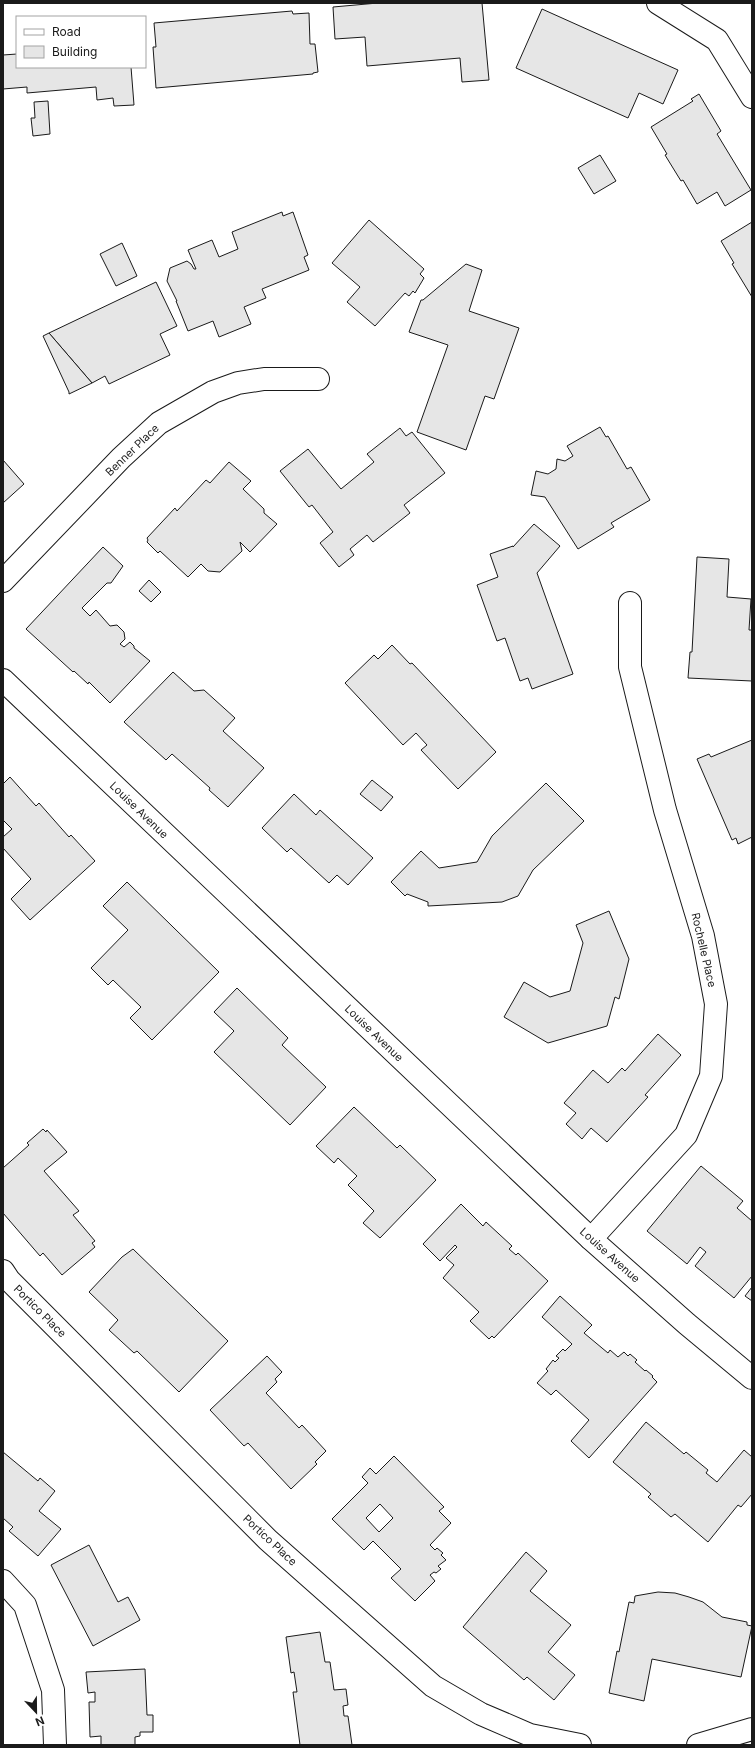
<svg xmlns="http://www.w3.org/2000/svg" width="755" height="1748" viewBox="0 0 755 1748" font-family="Inter,sans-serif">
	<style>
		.building { fill: #e6e6e6; stroke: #1a1a1a; fill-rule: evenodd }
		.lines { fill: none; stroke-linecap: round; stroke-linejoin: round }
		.minor-casing { stroke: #1a1a1a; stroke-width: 24 }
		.tertiary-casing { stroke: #1a1a1a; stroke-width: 24 }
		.minor { stroke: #fff; stroke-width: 22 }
		.tertiary { stroke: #fff; stroke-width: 22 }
		.labels { text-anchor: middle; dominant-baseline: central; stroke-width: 3; stroke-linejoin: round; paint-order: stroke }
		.street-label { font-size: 11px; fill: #1a1a1a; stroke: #fff }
	</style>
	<rect width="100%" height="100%" fill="#fff"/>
	<!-- building -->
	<g class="building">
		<polygon points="378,3 482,3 489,80 462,82 460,58 367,66 365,37 335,39 333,7"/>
		<polygon points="542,9 678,70 663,104 639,93 628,118 516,68"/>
		<polygon points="292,11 293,14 309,13 310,44 315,44 318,72 313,73 313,74 156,88 153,47 156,47 154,23"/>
		<polygon points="17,54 17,67 131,67 134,105 114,106 113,98 97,100 96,87 27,93 27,87 3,89 3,55"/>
		<polygon points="699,94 721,131 717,134 751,190 725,206 717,192 697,204 683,180 681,181 665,155 667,154 651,127 693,101 691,99"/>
		<polygon points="48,101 50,134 33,136 31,118 35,118 34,102"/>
		<polygon points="600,155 616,181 594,194 578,168"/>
		<polygon points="282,212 283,216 293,212 308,255 304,257 309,270 262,289 266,298 244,307 251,324 219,337 213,321 188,331 176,301 177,301 167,281 170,268 187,261 191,264 194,269 196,269 188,250 212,240 219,257 238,249 232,232"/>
		<polygon points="369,220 424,269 420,274 424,278 415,293 413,291 409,296 405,293 375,326 347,302 360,287 332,263"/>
		<polygon points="752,222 752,297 732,264 734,263 721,241"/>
		<polygon points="122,243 137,276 116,286 100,254"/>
		<polygon points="466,264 482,270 469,311 519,328 494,399 485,396 466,450 417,432 448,345 409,332 421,300 423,300"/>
		<polygon points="156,282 177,326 160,334 170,355 109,384 105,376 92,383 49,333"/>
		<polygon points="49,333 92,383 69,394 69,392 43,336"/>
		<polygon points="600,427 606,437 608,436 627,469 631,467 650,500 611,523 614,527 578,549 545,497 531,495 536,471 548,474 556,469 557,459 565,461 573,456 567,446"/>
		<polygon points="400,428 406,436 412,432 445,473 404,505 410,513 373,542 367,535 350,549 354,555 339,567 320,543 333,532 312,505 309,507 280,471 308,449 341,489 374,462 367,454"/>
		<polygon points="3,460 24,484 3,503"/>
		<polygon points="229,462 251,481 243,489 264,509 264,513 277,524 250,552 240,542 242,551 220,572 208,571 201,564 188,577 160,551 158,553 147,542 148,540 147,538 175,508 177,511 206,480 210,483"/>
		<polygon points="534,524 560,546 537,573 573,674 532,689 528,678 520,681 505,638 497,641 477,585 498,577 490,554 513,546 513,547"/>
		<polygon points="103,547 123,566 111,583 107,583 82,608 90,616 96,610 110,626 117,625 124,632 125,639 120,644 124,647 130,642 134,646 134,648 150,661 110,703 89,682 88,684 74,671 73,672 26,629"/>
		<polygon points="697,557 729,559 727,597 751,599 749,630 752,630 752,681 688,678 690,652 692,652"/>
		<polygon points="149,580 161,592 151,602 139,591"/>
		<polygon points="392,645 410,664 412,663 496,752 458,789 421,750 427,745 416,733 403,745 345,683 374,655 378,659"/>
		<polygon points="173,672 194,691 204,690 235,718 223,731 264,768 228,807 209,790 210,788 172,754 166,760 124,722"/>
		<polygon points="752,740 752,837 738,844 736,838 732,840 697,759 709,754 711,757"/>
		<polygon points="10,777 36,806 39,803 69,837 71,835 95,861 30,920 11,899 31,879 3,848 3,837 12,829 3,820 3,784"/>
		<polygon points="372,780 393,797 381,811 360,794"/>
		<polygon points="546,783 584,821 533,870 518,896 502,902 428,906 428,902 407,894 405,896 391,882 421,851 439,868 477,862 492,836"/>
		<polygon points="294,794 316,815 320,810 373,858 348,885 337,875 329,883 291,848 287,852 262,828"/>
		<polygon points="127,882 219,972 152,1040 130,1018 141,1007 113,980 108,985 91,968 128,930 103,906"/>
		<polygon points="609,911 629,959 619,999 615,997 607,1026 548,1043 504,1017 524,982 550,997 570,991 583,943 576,925"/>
		<polygon points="237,988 288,1038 282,1045 326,1087 290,1125 214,1052 234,1031 214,1012"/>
		<polygon points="658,1034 681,1055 645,1095 648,1097 607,1142 591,1128 582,1139 566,1124 576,1113 564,1103 593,1070 608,1083 622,1068 625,1071"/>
		<polygon points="354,1107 397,1148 400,1145 436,1180 380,1238 363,1223 374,1211 348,1185 357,1176 338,1158 334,1163 316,1146"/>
		<polygon points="43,1129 46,1132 47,1130 67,1152 44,1171 79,1211 73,1215 95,1241 92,1243 95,1247 62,1275 43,1253 40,1256 3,1213 3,1168 29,1145 27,1143"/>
		<polygon points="701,1166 743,1201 737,1208 752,1221 752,1276 734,1298 695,1266 706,1252 700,1247 687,1264 647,1231"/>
		<polygon points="461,1204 483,1226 486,1222 512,1246 509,1249 516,1255 518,1253 548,1281 494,1338 492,1336 489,1339 470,1321 479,1312 443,1278 454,1265 446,1258 457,1247 455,1245 440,1261 423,1244"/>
		<polygon points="133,1249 228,1341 179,1392 137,1351 134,1353 109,1330 118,1320 89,1292 122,1257"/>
		<polygon points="752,1287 752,1301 745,1296"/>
		<polygon points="560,1296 592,1325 584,1333 608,1353 610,1350 618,1357 624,1352 628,1356 630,1354 637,1360 635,1362 645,1371 646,1370 653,1376 652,1377 657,1382 589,1458 571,1441 589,1420 556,1390 551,1395 537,1383 548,1371 546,1369 553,1360 555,1362 559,1358 556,1356 563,1349 565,1351 572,1344 542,1317"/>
		<polygon points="267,1356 282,1372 275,1379 277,1382 266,1393 299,1428 302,1425 326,1451 315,1462 317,1464 291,1489 248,1443 244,1446 210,1410"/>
		<polygon points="646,1422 684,1454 686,1452 708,1470 706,1473 717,1482 744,1450 752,1457 752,1494 741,1507 738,1505 708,1542 675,1514 671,1517 648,1497 651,1494 613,1462"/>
		<polygon points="3,1452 38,1481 40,1478 55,1491 39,1511 61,1529 38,1556 9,1531 13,1527 3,1518"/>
		<path d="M394,1456l50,51 -5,4 12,12 -21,22 5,5 2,-2 6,5 -2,2 5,5 -8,6 3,3 -5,4 -2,-1 -4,3 5,6 -20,20 -24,-23 10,-9 -28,-28 -9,9 -32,-31 36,-36 -6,-6 8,-9 6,6zM380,1504l13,14 -14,14 -13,-14z"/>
		<polygon points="89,1545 118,1602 128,1597 140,1620 93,1646 51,1565"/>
		<polygon points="526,1552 547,1571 530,1591 571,1625 548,1652 575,1675 554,1700 527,1677 524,1680 463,1627"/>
		<polygon points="658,1592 675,1593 689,1597 703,1602 722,1617 747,1622 747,1625 752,1626 741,1677 652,1659 644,1701 609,1693 617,1651 619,1652 629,1602 634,1603 635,1596"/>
		<polygon points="320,1632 325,1662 330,1662 334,1690 346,1689 348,1705 343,1706 344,1716 348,1716 352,1745 300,1745 293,1692 297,1692 294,1672 291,1673 286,1637"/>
		<polygon points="145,1669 147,1715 153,1715 153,1732 140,1732 140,1736 135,1737 135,1745 101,1745 101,1736 90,1737 89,1702 95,1702 95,1692 88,1693 86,1672"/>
	</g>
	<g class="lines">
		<!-- minor casing -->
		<g class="minor-casing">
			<g id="minor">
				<polyline points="658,3 717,40 752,97"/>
				<polyline points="3,581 121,458 159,423 213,392 238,383 264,379 318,379"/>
				<polyline points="591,1239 686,1135 711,1076 716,1004 703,936 665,810 630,667 630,603"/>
				<polyline points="3,1271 9,1280 268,1540 433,1686 481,1714 530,1735 580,1745"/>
				<polyline points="3,1581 25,1605 53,1690 55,1745"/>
				<polyline points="698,1745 752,1729"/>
			</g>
		</g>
		<!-- tertiary casing -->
		<g class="tertiary-casing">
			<polyline id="tertiary" points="3,680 591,1239 687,1324 752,1378"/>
		</g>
		<!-- minor -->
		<use href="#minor" class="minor"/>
		<!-- tertiary -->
		<use href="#tertiary" class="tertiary"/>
	</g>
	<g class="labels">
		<!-- street labels -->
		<g class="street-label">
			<text transform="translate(132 450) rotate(-44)">Benner Place</text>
			<text transform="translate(139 810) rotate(44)">Louise Avenue</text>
			<text transform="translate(704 950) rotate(77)">Rochelle Place</text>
			<text transform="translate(374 1033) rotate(44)">Louise Avenue</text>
			<text transform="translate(610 1255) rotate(42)">Louise Avenue</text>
			<text transform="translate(40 1311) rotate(45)">Portico Place</text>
			<text transform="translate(270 1540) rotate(43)">Portico Place</text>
		</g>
	</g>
	<!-- border -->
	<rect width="755" height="1748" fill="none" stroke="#1a1a1a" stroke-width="8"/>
	<!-- legend -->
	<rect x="16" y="16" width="130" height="52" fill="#ffffff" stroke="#a3a3a3"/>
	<rect x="24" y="29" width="20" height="6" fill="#ffffff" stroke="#a3a3a3"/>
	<text x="52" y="36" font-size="12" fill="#1a1a1a">Road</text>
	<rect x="24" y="46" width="20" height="12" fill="#e6e6e6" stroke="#a3a3a3"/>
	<text x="52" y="56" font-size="12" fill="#1a1a1a">Building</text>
	<!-- north arrow -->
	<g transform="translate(36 1712) rotate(158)" stroke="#ffffff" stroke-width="3" paint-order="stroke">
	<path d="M0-3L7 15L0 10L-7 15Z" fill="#1a1a1a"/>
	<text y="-6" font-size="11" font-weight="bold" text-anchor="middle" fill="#1a1a1a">N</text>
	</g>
</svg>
